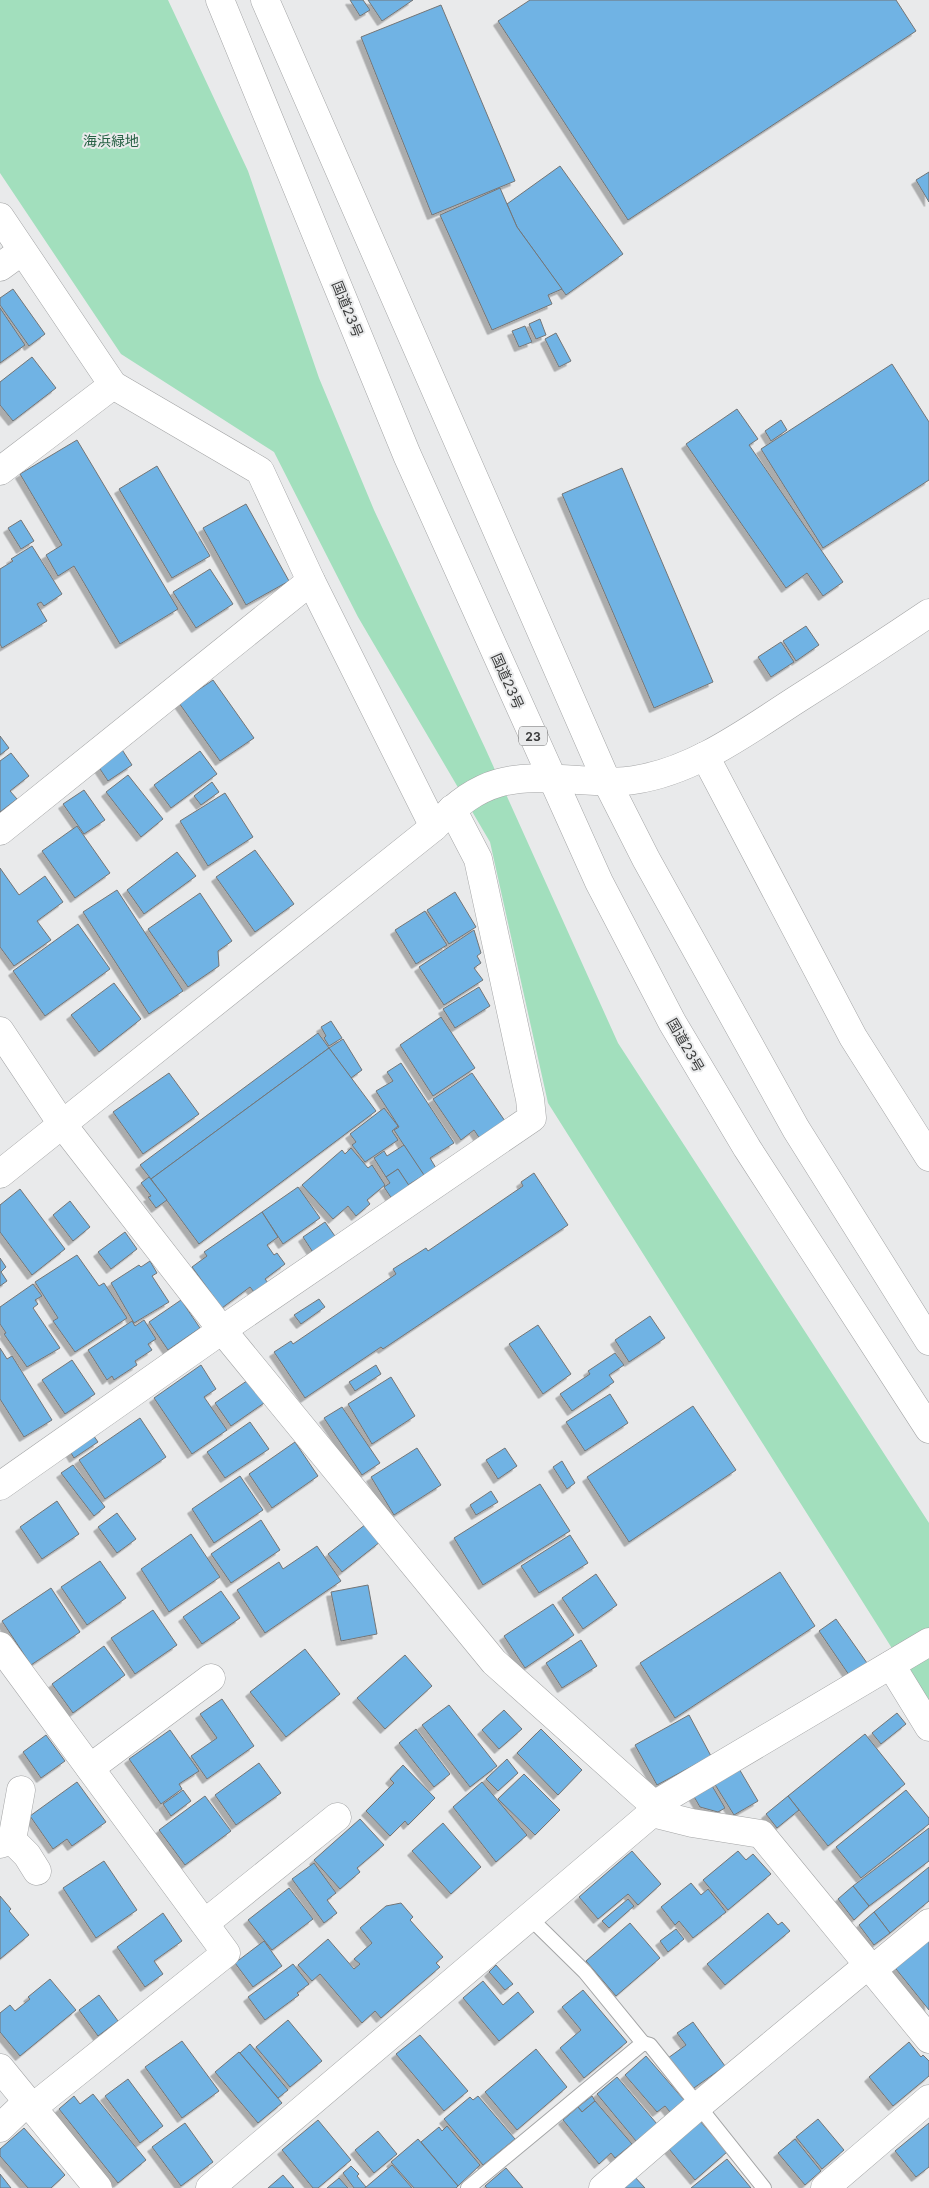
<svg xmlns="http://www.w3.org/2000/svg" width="929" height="2188" viewBox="0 0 929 2188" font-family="Inter,'Noto Sans JP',sans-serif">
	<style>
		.green { fill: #a2dfbd }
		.building { fill: #6fb3e4; stroke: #747576; filter: url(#shadow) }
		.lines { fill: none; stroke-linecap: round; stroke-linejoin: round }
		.lane-casing { stroke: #a4a5a6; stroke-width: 16 }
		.street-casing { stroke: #a4a5a6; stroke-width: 29 }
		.highway-casing { stroke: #a4a5a6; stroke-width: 29 }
		.lane { stroke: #fff; stroke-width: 14 }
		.street { stroke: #fff; stroke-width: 28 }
		.highway { stroke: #fff; stroke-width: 28 }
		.labels { text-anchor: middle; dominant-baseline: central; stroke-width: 4; stroke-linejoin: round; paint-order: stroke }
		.shield { fill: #e9eaeb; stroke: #707171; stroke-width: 1 }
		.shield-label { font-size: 12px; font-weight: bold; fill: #3c3d3d }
		.park-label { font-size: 14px; fill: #276145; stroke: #e9eaeb }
		.street-label { font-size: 14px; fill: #3c3d3d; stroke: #e9eaeb }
	</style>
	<defs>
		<filter id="shadow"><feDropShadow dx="-4.5" dy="4.5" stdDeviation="0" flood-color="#0004"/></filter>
	</defs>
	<rect width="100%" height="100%" fill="#e9eaeb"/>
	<!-- green -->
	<polygon class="green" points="0,0 168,0 248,171 319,378 374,510 486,750 618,1043 929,1523 929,1707 548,1103 490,842 358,617 274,452 121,354 0,173"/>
	<!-- building -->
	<g class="building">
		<polygon points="350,0 363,0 370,10 360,16"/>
		<polygon points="368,0 413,0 382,21"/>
		<polygon points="530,0 896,0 916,31 628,220 498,21"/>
		<polygon points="441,5 515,181 432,215 361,37"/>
		<polygon points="560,166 623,254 566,295 517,227 507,204"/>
		<polygon points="929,172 929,202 916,180"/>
		<polygon points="500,188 517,227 562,289 548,295 552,304 492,330 440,215"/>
		<polygon points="13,289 45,334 29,346 0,305 0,298"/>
		<polygon points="0,308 25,345 0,363"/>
		<polygon points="540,319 546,335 536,339 529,324"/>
		<polygon points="525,326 532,342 519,347 512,331"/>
		<polygon points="556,333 571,361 559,367 545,339"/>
		<polygon points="32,357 56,388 13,421 0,405 0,382"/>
		<polygon points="892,364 929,422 929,480 823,548 761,449"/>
		<polygon points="737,409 758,439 749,445 843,582 823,596 807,573 786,588 686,444"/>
		<polygon points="781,420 787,430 771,441 765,431"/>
		<polygon points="77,440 178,609 120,644 74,566 58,576 46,555 62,545 20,474"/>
		<polygon points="157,466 210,556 172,578 119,489"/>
		<polygon points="622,468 713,682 654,708 562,494"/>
		<polygon points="246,504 289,581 246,605 203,528"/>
		<polygon points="21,520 34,541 21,549 8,528"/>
		<polygon points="32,546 62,594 44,606 41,602 37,604 47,621 2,648 0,644 0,569 13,561 11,559"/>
		<polygon points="210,569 233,604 196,628 173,592"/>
		<polygon points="806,626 819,645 796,661 783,641"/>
		<polygon points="781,642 794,662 771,677 758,657"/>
		<polygon points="213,680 254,738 220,761 179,703"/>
		<polygon points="0,736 9,748 0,755"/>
		<polygon points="121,748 132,765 108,781 96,763"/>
		<polygon points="200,751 217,774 171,808 154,785"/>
		<polygon points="11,753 29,776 10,791 17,799 0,812 0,761"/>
		<polygon points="128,775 163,819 141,837 106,792"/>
		<polygon points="212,782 219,792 201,805 194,796"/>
		<polygon points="84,790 105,820 84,834 63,804"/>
		<polygon points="225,793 253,837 208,866 180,821"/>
		<polygon points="77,826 110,873 75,898 42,851"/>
		<polygon points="255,850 294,904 255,932 216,877"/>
		<polygon points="177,852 196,876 144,914 127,890"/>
		<polygon points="0,868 19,895 45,876 63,902 37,921 51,940 14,966 0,947"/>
		<polygon points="117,890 183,991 149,1014 83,912"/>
		<polygon points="455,892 476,927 449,944 427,910"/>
		<polygon points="200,893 232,941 218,951 219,966 188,987 148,929"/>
		<polygon points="425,911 447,945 416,964 395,930"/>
		<polygon points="78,924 110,969 45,1016 13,971"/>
		<polygon points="474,930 481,953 477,956 481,963 474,968 483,980 444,1005 419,967"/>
		<polygon points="114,983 141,1019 99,1052 71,1015"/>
		<polygon points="479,987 490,1006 455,1028 443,1009"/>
		<polygon points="441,1017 475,1068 433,1096 400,1045"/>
		<polygon points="331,1021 342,1038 329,1046 324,1038 326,1036 321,1027"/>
		<polygon points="318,1033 329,1048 151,1179 140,1165"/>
		<polygon points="343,1039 362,1070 351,1078 329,1048"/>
		<polygon points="329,1048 376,1111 199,1244 151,1179"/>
		<polygon points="401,1063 454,1143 430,1158 436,1168 424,1176 394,1130 399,1127 376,1091 393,1081 387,1072"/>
		<polygon points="169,1073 199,1114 143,1154 113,1112"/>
		<polygon points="472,1073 505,1121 480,1139 474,1130 461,1140 433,1099"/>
		<polygon points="384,1108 398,1126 392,1131 398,1140 365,1162 352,1145 356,1142 350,1134"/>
		<polygon points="404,1145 424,1175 408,1185 398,1169 386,1177 374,1158 384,1151 387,1156"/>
		<polygon points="351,1148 368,1168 372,1165 385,1185 367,1200 370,1204 356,1216 348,1206 333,1219 302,1185 342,1150 345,1154"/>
		<polygon points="398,1169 410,1187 392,1199 384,1187 390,1183 386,1177"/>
		<polygon points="534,1173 568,1225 383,1349 381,1347 305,1398 274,1352 291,1341 293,1344 396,1274 393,1269 426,1248 428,1251 523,1186 521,1182"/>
		<polygon points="149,1177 167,1200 156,1208 148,1197 151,1196 141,1183"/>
		<polygon points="298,1187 320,1218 283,1244 262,1212"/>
		<polygon points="20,1189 65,1249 32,1275 0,1232 0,1205"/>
		<polygon points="70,1201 90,1227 73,1241 53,1215"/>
		<polygon points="262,1212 278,1237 267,1245 274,1255 277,1253 285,1264 265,1279 268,1283 254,1292 250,1287 222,1308 192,1267 207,1256 204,1252"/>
		<polygon points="325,1222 337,1239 314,1254 303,1237"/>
		<polygon points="125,1232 137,1249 111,1269 98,1252"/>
		<polygon points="77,1255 99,1286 104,1283 127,1318 75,1352 53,1321 58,1318 35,1282"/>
		<polygon points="0,1258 6,1267 1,1272 7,1281 0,1286"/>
		<polygon points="150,1261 157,1273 152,1276 169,1302 134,1323 111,1283 139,1265 141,1267"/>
		<polygon points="33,1284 42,1296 35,1300 38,1304 33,1308 60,1348 27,1367 4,1334 6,1333 0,1324 0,1307"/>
		<polygon points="319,1299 325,1307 301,1324 294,1315"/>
		<polygon points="181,1300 200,1328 168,1350 149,1322"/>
		<polygon points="650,1316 665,1338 629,1362 615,1340"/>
		<polygon points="144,1320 156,1339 148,1344 152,1350 135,1361 137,1365 114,1380 112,1376 107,1380 88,1350 132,1321 135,1326"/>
		<polygon points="538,1325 571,1374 543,1394 509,1344"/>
		<polygon points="0,1348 7,1359 12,1356 52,1420 24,1437 0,1399"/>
		<polygon points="615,1353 624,1365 609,1375 614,1382 572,1411 560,1394 590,1374 588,1371"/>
		<polygon points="72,1360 95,1394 65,1414 42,1380"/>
		<polygon points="201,1365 216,1389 204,1397 227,1430 192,1454 154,1398"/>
		<polygon points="376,1365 381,1374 355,1391 349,1382"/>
		<polygon points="391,1377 415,1416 372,1444 348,1404"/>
		<polygon points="251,1378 267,1401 231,1426 215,1403"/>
		<polygon points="610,1394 628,1423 585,1451 566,1422"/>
		<polygon points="693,1406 736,1470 629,1542 587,1477"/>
		<polygon points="342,1407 380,1463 362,1475 324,1418"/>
		<polygon points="140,1418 166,1457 105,1499 79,1460"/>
		<polygon points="250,1422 269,1449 225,1478 207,1452"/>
		<polygon points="91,1432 98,1442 74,1458 68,1448"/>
		<polygon points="295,1442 318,1476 272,1508 249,1474"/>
		<polygon points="417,1448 441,1485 394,1515 371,1477"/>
		<polygon points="505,1448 517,1466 498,1479 486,1460"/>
		<polygon points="562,1461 575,1483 567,1489 553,1467"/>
		<polygon points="73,1465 105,1507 94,1516 61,1473"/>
		<polygon points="240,1476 263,1510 214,1543 192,1509"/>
		<polygon points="540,1484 570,1531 483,1585 454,1538"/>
		<polygon points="491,1491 498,1502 476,1515 470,1505"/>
		<polygon points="57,1501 79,1534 42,1559 20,1527"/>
		<polygon points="117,1513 136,1539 117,1553 98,1527"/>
		<polygon points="261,1520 280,1550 231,1583 211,1554"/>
		<polygon points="366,1524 380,1542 342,1572 328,1554"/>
		<polygon points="191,1534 220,1577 169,1612 141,1569"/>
		<polygon points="570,1535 588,1563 539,1593 521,1566"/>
		<polygon points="317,1546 341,1581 265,1633 237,1590 279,1562 283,1569"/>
		<polygon points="100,1561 126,1598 87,1625 61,1587"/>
		<polygon points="780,1572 815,1626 675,1718 640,1663"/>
		<polygon points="596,1574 617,1605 583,1629 562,1598"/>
		<polygon points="368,1585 377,1634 341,1641 331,1592"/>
		<polygon points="51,1588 80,1632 31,1665 2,1621"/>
		<polygon points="221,1591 240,1618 202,1644 183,1617"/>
		<polygon points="553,1604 574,1635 525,1668 504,1636"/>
		<polygon points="153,1610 177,1645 135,1674 111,1638"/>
		<polygon points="836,1619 867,1663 849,1675 819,1631"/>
		<polygon points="581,1640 597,1666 562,1688 546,1663"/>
		<polygon points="104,1646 125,1675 73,1713 52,1684"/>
		<polygon points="305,1649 340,1694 286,1737 250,1692"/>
		<polygon points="405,1655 432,1686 385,1729 357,1698"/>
		<polygon points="222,1699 254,1746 207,1779 191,1756 217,1738 200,1714"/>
		<polygon points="449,1705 497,1766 470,1787 422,1725"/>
		<polygon points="504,1710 522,1729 499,1749 482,1730"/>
		<polygon points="897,1713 906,1724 881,1744 872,1733"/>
		<polygon points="689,1715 711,1756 657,1785 635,1745"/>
		<polygon points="416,1729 450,1774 434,1787 399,1743"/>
		<polygon points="541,1729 582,1770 558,1795 517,1753"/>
		<polygon points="170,1730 199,1771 179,1784 182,1789 161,1804 129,1759"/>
		<polygon points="865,1734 905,1784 828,1846 788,1796"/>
		<polygon points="46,1735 65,1761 41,1778 23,1752"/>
		<polygon points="507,1759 518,1773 498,1791 486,1779"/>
		<polygon points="259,1763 281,1793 236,1825 215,1795"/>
		<polygon points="403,1765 435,1798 408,1825 405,1821 390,1836 366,1811 394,1783 390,1779"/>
		<polygon points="738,1767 758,1801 734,1815 714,1783"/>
		<polygon points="524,1774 560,1810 535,1835 498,1799"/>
		<polygon points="77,1782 106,1822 72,1846 67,1839 53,1849 30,1816"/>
		<polygon points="482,1782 527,1835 496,1862 453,1807"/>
		<polygon points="711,1784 725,1808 718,1812 700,1807 693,1795"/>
		<polygon points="183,1790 191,1801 171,1816 163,1804"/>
		<polygon points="906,1790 929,1818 929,1824 861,1878 836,1847"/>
		<polygon points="205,1796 231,1831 185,1865 159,1830"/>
		<polygon points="788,1796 799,1810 777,1828 766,1814"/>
		<polygon points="360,1819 384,1845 357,1868 360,1872 340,1889 314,1860"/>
		<polygon points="443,1823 481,1867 451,1894 412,1851"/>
		<polygon points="929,1828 929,1861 869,1906 853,1886"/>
		<polygon points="632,1851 661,1884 638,1905 628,1894 598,1919 579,1897"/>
		<polygon points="738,1851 746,1860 753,1854 771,1874 728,1910 703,1880"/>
		<polygon points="104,1861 137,1910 96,1938 63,1888"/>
		<polygon points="314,1863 336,1893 327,1900 337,1913 324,1923 292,1879"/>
		<polygon points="929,1867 929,1901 890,1933 874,1912"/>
		<polygon points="691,1883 701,1895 708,1889 726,1912 693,1938 679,1921 675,1925 661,1907"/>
		<polygon points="853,1886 869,1906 854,1920 838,1899"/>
		<polygon points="289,1888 313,1919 272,1950 248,1920"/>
		<polygon points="0,1896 11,1909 9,1911 29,1935 0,1959"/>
		<polygon points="628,1899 634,1906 609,1928 602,1921"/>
		<polygon points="401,1903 413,1917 410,1920 443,1957 436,1963 440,1967 381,2018 375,2011 362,2023 320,1974 312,1981 298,1965 328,1939 354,1969 360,1964 354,1959 372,1943 360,1928 386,1906"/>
		<polygon points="874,1912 890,1933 874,1945 859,1925"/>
		<polygon points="163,1913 182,1941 154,1961 163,1974 145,1987 117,1947"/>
		<polygon points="768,1913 778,1925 782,1922 790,1931 725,1985 707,1964"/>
		<polygon points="630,1923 660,1958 616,1996 586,1961"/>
		<polygon points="676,1929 684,1939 668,1952 660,1941"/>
		<polygon points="929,1934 929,2010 892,1964"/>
		<polygon points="264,1941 282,1966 253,1987 235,1963"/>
		<polygon points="293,1964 309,1984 297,1993 299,1995 265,2020 248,1997"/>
		<polygon points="496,1965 513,1984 505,1990 489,1972"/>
		<polygon points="50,1979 76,2010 20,2056 0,2032 0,2013 10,2005 15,2011 30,1999 28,1997"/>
		<polygon points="483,1981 503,2005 518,1992 534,2012 499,2041 463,1998"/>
		<polygon points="583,1990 627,2042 584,2078 560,2048 581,2030 562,2007"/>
		<polygon points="99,1995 118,2021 98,2036 79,2010"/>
		<polygon points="288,2020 322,2061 290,2087 256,2047"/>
		<polygon points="693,2022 725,2066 691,2090 668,2058 686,2045 677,2033"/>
		<polygon points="420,2035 468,2091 444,2111 396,2054"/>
		<polygon points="182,2041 219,2091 182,2118 145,2067"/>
		<polygon points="909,2042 921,2057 923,2055 929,2061 929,2076 893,2106 869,2077"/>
		<polygon points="250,2044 288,2090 278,2098 240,2053"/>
		<polygon points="536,2049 567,2087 517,2130 485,2092"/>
		<polygon points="239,2052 282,2103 258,2123 215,2072"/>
		<polygon points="646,2056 684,2100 670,2112 665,2106 657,2112 625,2075"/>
		<polygon points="617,2077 657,2124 636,2141 597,2094"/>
		<polygon points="128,2079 163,2126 140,2143 105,2096"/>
		<polygon points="93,2094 146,2160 118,2183 59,2109 74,2096 80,2104"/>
		<polygon points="478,2096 515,2139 483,2165 444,2119 470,2097 473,2100"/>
		<polygon points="592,2096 595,2101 582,2112 578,2107"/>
		<polygon points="595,2101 632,2144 615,2158 611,2153 599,2164 563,2120 578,2107 582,2112"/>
		<polygon points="818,2119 844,2150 822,2169 796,2137"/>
		<polygon points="318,2120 351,2160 318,2188 313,2188 282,2150"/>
		<polygon points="700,2121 727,2152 695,2180 669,2149"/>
		<polygon points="185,2123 213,2162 181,2186 152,2147"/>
		<polygon points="929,2123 929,2167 916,2177 895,2151"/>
		<polygon points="447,2126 480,2165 458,2186 421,2142 439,2127 442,2131"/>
		<polygon points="24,2128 65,2175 51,2188 28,2188 0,2156 0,2149"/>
		<polygon points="378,2131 397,2154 374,2173 355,2150"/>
		<polygon points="418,2139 458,2186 456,2188 414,2188 391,2162"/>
		<polygon points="795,2139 821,2171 805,2185 778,2153"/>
		<polygon points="727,2159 751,2188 691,2188"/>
		<polygon points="392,2165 412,2188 365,2188"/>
		<polygon points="351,2166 359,2174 357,2176 366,2187 364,2188 354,2188 343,2173"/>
		<polygon points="506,2168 523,2188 487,2188 485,2186"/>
		<polygon points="0,2174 11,2188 0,2188"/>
		<polygon points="283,2175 294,2188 268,2188"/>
		<polygon points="634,2176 645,2188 620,2188"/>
		<polygon points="339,2178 348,2188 327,2188"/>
	</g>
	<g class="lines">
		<!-- lane casing -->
		<g class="lane-casing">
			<g id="lane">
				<polyline points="643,2043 650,2045 764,2188"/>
				<polyline points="468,2188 643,2043 585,1972 529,1917"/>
			</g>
		</g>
		<!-- street casing -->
		<g class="street-casing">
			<g id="street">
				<polyline points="0,217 113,385 260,471 311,581 434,827"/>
				<polyline points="0,267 22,251"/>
				<polyline points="0,471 113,385"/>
				<polyline points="705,756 853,1037 929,1157"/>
				<polyline points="0,831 311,581"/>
				<polyline points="0,1031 62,1124 222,1330 494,1662 654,1805"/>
				<path d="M0,1174l434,-347c48,-50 77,-52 144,-47 18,1 38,3 56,0 61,-9 115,-50 165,-82 44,-28 87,-56 130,-85"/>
				<polyline points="0,1486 222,1330 532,1118 530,1099 478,859 452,809"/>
				<polyline points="0,1646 226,1953 32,2108"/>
				<polyline points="891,1665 929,1727"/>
				<polyline points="90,1768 211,1678"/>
				<polyline points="652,1813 692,1823 761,1834 929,2039"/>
				<polyline points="12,1840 21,1790"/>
				<polyline points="0,1844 12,1840 27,1855 37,1871"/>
				<polyline points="205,1923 337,1817"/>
				<polyline points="872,1970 929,1923"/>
				<polyline points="0,2068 98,2188"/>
				<polyline points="0,2128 27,2102"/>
				<polyline points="210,2188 652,1813 654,1805 929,1642"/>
				<polyline points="603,2188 697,2107 868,1965"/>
				<polyline points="825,2188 929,2099"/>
			</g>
		</g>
		<!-- highway casing -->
		<g class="highway-casing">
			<g id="highway">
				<polyline points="220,0 407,455 599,882 672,1022 747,1148 929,1429"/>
				<polyline points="265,0 607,782 646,859 796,1129 929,1341"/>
			</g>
		</g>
		<!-- lane -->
		<use href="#lane" class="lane"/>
		<!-- street -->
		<use href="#street" class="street"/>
		<!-- highway -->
		<use href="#highway" class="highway"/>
	</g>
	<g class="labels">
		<!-- shield labels -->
		<rect class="shield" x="519" y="726.5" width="28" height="19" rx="4"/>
		<g class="shield-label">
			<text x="533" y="736">23</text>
		</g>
		<!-- park labels -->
		<g class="park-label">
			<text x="111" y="140">海浜緑地</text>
		</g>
		<!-- street labels -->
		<g class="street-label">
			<text transform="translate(348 309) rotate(68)">国道23号</text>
			<text transform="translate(508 681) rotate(66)">国道23号</text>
			<text transform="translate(686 1045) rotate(60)">国道23号</text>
		</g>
	</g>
</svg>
